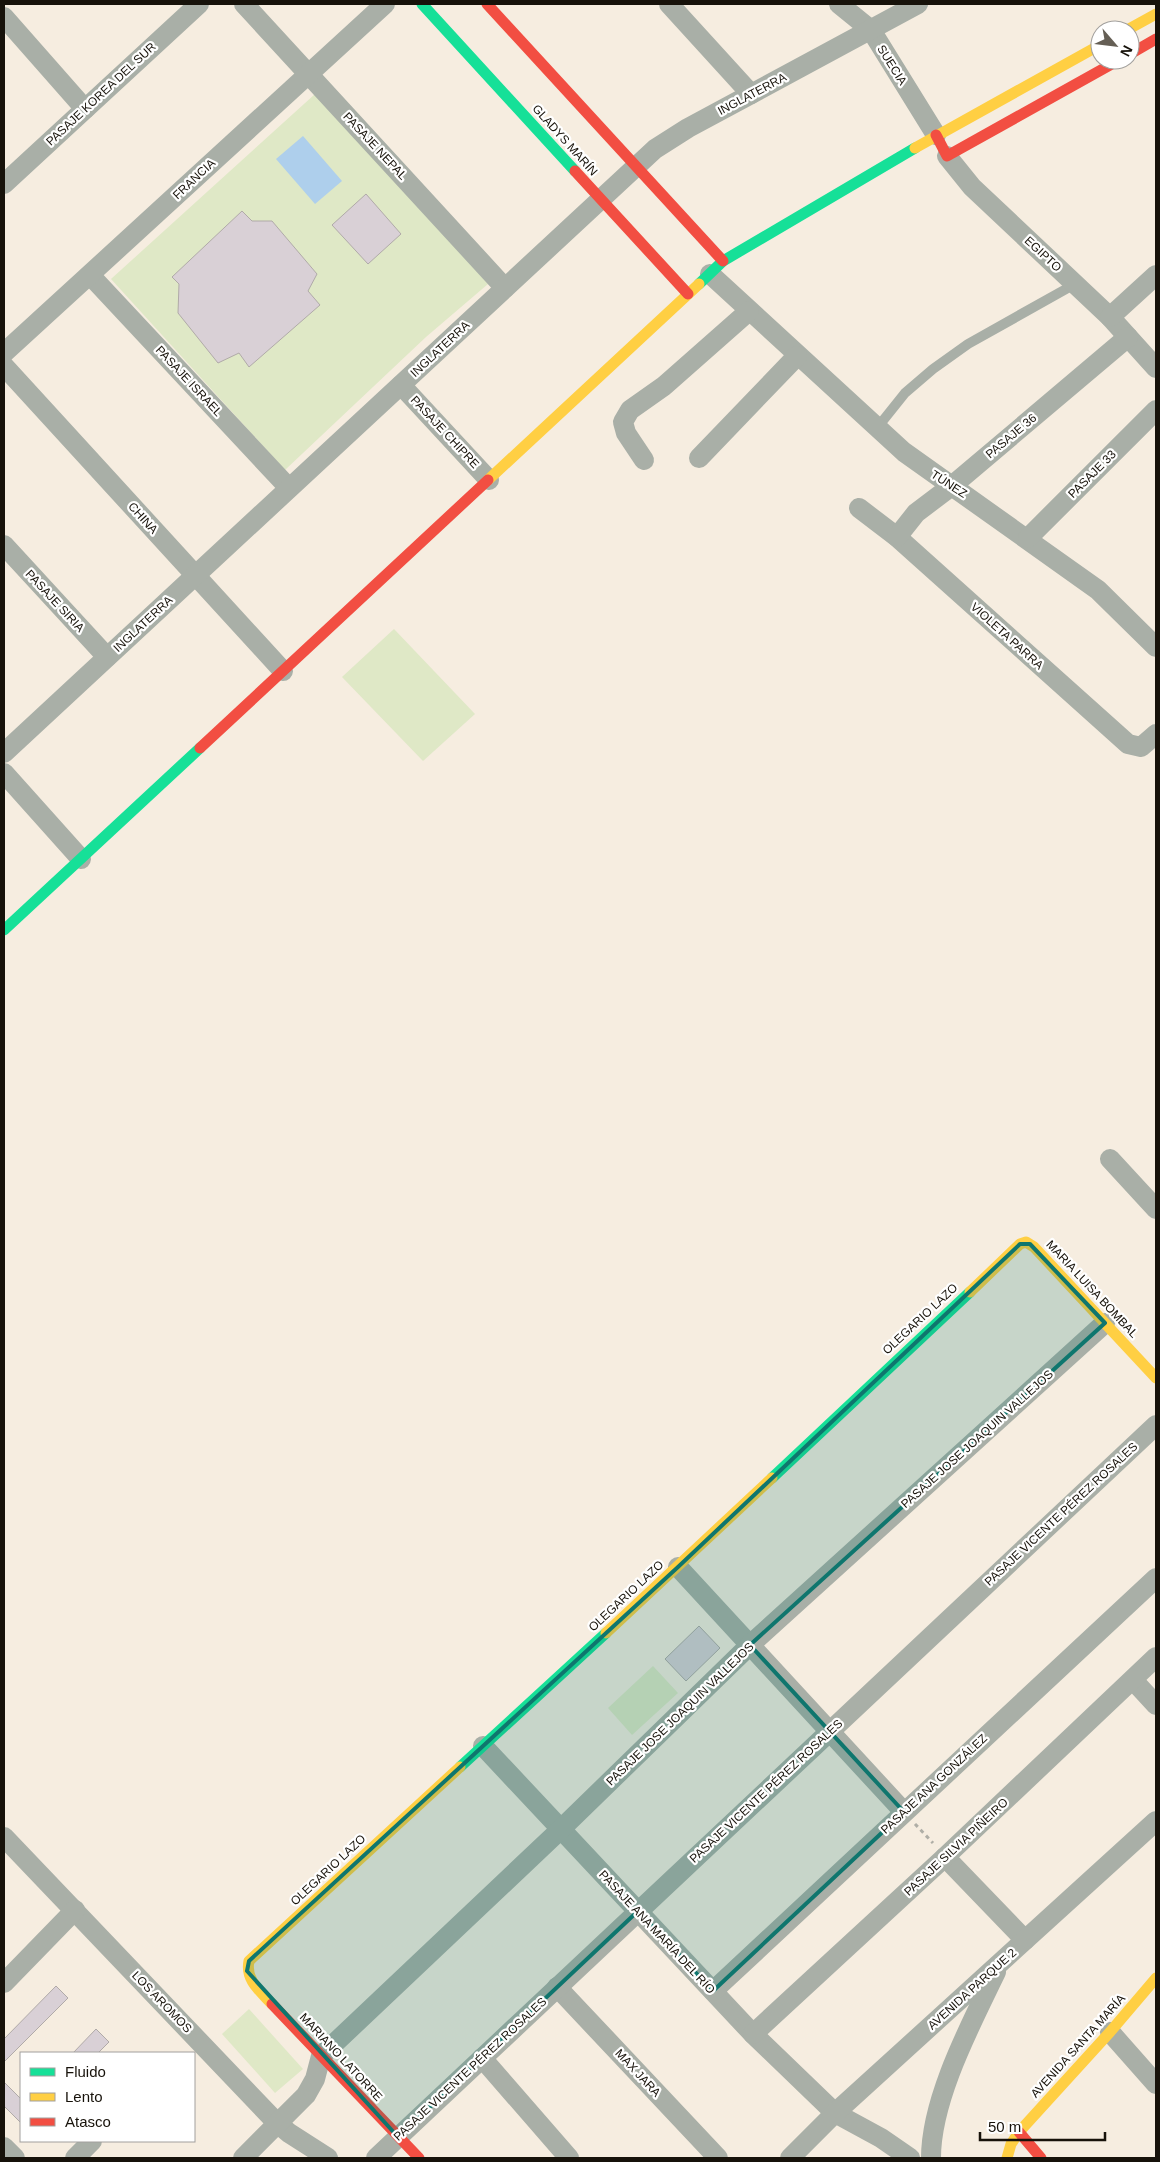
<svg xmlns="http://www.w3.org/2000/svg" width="1160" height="2162" viewBox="0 0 1160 2162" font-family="Helvetica,sans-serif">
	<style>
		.green { fill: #dfe8c6 }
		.water { fill: #aecfec }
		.building { fill: #d9d0d6; stroke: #b0aaa8 }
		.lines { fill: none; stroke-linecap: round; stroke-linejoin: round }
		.path { stroke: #afaea6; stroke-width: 3; stroke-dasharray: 4 4; stroke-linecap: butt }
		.lane { stroke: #a9afa7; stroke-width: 10 }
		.street { stroke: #a9afa7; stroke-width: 20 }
		.fast { stroke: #16e098; stroke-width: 11 }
		.slow { stroke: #ffcf43; stroke-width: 11 }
		.jam { stroke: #f24e42; stroke-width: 11 }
		.marked { fill: #0f766e; fill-opacity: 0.2; stroke: #0f766e; stroke-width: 4; stroke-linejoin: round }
		.labels { text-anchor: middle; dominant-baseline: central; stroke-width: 4.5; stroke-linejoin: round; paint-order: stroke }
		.street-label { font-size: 12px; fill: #17120a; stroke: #fff }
	</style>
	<rect width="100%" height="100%" fill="#f6ede0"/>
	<!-- green -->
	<g class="green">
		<polygon points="315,94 441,230 488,284 426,337 285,470 111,279"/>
		<polygon points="394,629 475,714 423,761 342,677"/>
		<polygon points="653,1666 678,1693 632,1735 608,1708"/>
		<polygon points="249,2009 303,2069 275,2093 222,2034"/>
	</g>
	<!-- water -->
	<polygon class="water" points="303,136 342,181 315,204 276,159"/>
	<!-- building -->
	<g class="building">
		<polygon points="366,194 401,234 368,264 332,225"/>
		<polygon points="242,211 252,221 272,221 317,274 308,291 320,305 249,367 239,353 218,363 178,313 179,284 172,277"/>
		<polygon points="699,1626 720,1648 686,1681 665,1659"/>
		<polygon points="56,1986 68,1998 4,2062 4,2039"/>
		<polygon points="96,2029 109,2042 98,2053 73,2053"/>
		<polygon points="4,2082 21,2099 21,2123 4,2106"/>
	</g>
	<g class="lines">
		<!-- path -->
		<polyline class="path" points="915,1824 933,1843"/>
		<!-- lane -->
		<polyline class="lane" points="877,428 905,393 933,369 968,344 1075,284"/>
		<!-- street -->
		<g class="street">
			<polyline points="244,4 505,288"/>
			<polyline points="669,4 751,94"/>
			<polyline points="839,4 871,30 936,135"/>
			<polyline points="4,17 85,109"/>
			<polyline points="947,156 972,187 1110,317 1156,368"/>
			<polyline points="4,184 199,4"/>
			<polyline points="710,274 904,452 1098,590 1156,647"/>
			<polyline points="90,275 289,488"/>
			<polyline points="1110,317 1156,275"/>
			<polyline points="4,353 385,4"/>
			<polyline points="4,366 283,671"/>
			<polyline points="401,385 489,480"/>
			<polyline points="699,458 797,356"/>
			<polyline points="644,460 626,433 623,422 630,410 664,386 749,311"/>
			<polyline points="859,508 897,537 1128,744 1141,747 1156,734"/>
			<polyline points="897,537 916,513 953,485 1128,337"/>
			<polyline points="1028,538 1156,410"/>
			<polyline points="4,545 107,657"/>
			<polyline points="4,753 655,149 688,128 918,4"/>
			<polyline points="4,773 81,859"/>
			<polyline points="1110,1159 1156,1209"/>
			<polyline points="678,1567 904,1812"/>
			<polyline points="1133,1680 1156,1705"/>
			<polyline points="483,1746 753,2034 835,2113 881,2138 910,2158"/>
			<polyline points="4,1837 277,2123 289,2133 328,2158"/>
			<polyline points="945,1857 1025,1940"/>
			<polyline points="4,1983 75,1910"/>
			<polyline points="557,1987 718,2158"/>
			<polyline points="713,1991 1156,1578"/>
			<polyline points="1110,2032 1156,2084"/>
			<polyline points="753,2034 945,1857 1156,1657"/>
			<polyline points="482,2058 569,2158"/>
			<polyline points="4,2147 15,2158"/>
			<polyline points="75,2158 92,2141"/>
			<polyline points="243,2158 306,2095 315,2079 321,2056 561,1829 750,1645 1105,1323"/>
			<polyline points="376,2158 1156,1425"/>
			<polyline points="790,2158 835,2113 1156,1821"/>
			<path d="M931,2158c0,-59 39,-132 65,-186"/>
		</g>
		<!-- fast -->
		<g class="fast">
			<polyline points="422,4 575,171"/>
			<polyline points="699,284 723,261 915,148"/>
			<polyline points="4,930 200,748"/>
			<polyline points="772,1478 970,1292"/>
			<polyline points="460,1767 606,1633"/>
		</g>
		<!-- slow -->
		<g class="slow">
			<polyline points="1127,30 1156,14"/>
			<polyline points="915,148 1100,45"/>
			<polyline points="488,480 699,284"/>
			<polyline points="970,1292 1020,1244 1026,1242 1034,1247 1156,1378"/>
			<polyline points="606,1633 772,1478"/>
			<path d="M272,2004c-12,-13 -27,-24 -23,-43l211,-194"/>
			<polyline points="1007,2158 1011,2144 1019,2132 1110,2032 1156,1978"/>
		</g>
		<!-- jam -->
		<g class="jam">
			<polyline points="487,4 723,261"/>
			<polyline points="1130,54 1156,39"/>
			<polyline points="936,135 947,156 1119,60"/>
			<polyline points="575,171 688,294"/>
			<polyline points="200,748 488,480"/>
			<polyline points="272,2004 419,2158"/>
			<polyline points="1019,2132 1041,2158"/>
		</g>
	</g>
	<!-- marked area -->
	<path class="marked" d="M1020,1244h10l75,79 -355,322 154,167 -191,179 -75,-80 -240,226 -151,-166 2,-10 429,-394z"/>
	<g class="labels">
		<!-- street labels -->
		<g class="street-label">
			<text transform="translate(892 65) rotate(58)">SUECIA</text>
			<text transform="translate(101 94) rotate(-43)">PASAJE KOREA DEL SUR</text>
			<text transform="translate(752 94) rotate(-28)">INGLATERRA</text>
			<text transform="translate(565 140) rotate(48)">GLADYS MARÍN</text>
			<text transform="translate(375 146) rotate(47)">PASAJE NEPAL</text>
			<text transform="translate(194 179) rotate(-43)">FRANCIA</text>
			<text transform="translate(1043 254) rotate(43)">EGIPTO</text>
			<text transform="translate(440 349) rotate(-43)">INGLATERRA</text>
			<text transform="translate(189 381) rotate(47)">PASAJE ISRAEL</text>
			<text transform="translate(445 432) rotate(47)">PASAJE CHIPRE</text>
			<text transform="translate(1011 436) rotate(-40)">PASAJE 36</text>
			<text transform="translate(1092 474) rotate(-45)">PASAJE 33</text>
			<text transform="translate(949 484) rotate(33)">TÚNEZ</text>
			<text transform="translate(143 518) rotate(48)">CHINA</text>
			<text transform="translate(55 601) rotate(47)">PASAJE SIRIA</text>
			<text transform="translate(143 624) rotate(-43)">INGLATERRA</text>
			<text transform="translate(1007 636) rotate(42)">VIOLETA PARRA</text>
			<text transform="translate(1092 1289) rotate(47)">MARIA LUISA BOMBAL</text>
			<text transform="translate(920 1319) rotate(-43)">OLEGARIO LAZO</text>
			<text transform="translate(977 1439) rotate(-42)">PASAJE JOSE JOAQUIN VALLEJOS</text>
			<text transform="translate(1061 1514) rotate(-43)">PASAJE VICENTE PÉREZ ROSALES</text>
			<text transform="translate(626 1596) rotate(-43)">OLEGARIO LAZO</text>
			<text transform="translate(680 1714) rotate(-44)">PASAJE JOSE JOAQUIN VALLEJOS</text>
			<text transform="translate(934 1784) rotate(-43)">PASAJE ANA GONZÁLEZ</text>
			<text transform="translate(766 1791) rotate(-43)">PASAJE VICENTE PÉREZ ROSALES</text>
			<text transform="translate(956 1847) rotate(-43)">PASAJE SILVIA PIÑEIRO</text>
			<text transform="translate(328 1870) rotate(-43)">OLEGARIO LAZO</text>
			<text transform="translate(657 1932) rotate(47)">PASAJE ANA MARÍA DEL RÍO</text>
			<text transform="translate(972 1989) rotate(-42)">AVENIDA PARQUE 2</text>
			<text transform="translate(162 2002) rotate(46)">LOS AROMOS</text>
			<text transform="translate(1078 2046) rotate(-48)">AVENIDA SANTA MARÍA</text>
			<text transform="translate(341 2057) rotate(47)">MARIANO LATORRE</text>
			<text transform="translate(470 2069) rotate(-43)">PASAJE VICENTE PÉREZ ROSALES</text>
			<text transform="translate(638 2073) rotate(47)">MAX JARA</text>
		</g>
	</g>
	<!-- border -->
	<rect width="1160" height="2162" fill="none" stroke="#17120a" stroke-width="10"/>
	<!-- legend -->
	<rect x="20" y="2052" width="175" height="90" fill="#ffffff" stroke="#a2a09d"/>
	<rect x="30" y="2068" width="25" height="8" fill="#16e098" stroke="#a2a09d"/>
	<text x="65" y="2077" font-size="15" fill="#17120a">Fluido</text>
	<rect x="30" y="2093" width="25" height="8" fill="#ffcf43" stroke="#a2a09d"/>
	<text x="65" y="2102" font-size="15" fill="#17120a">Lento</text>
	<rect x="30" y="2118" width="25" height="8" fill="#f24e42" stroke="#a2a09d"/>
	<text x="65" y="2127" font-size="15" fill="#17120a">Atasco</text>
	<!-- north arrow -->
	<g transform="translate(1115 45) rotate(118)"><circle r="24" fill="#ffffff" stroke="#a2a09d"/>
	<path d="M0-4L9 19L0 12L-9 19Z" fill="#655f55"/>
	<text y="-8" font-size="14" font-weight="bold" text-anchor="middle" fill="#17120a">N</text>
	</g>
	<!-- scale -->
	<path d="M980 2132v8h125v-8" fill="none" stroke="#17120a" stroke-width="2.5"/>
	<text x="988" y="2132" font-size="15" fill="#17120a" stroke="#ffffff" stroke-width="4" paint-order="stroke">50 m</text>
</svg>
